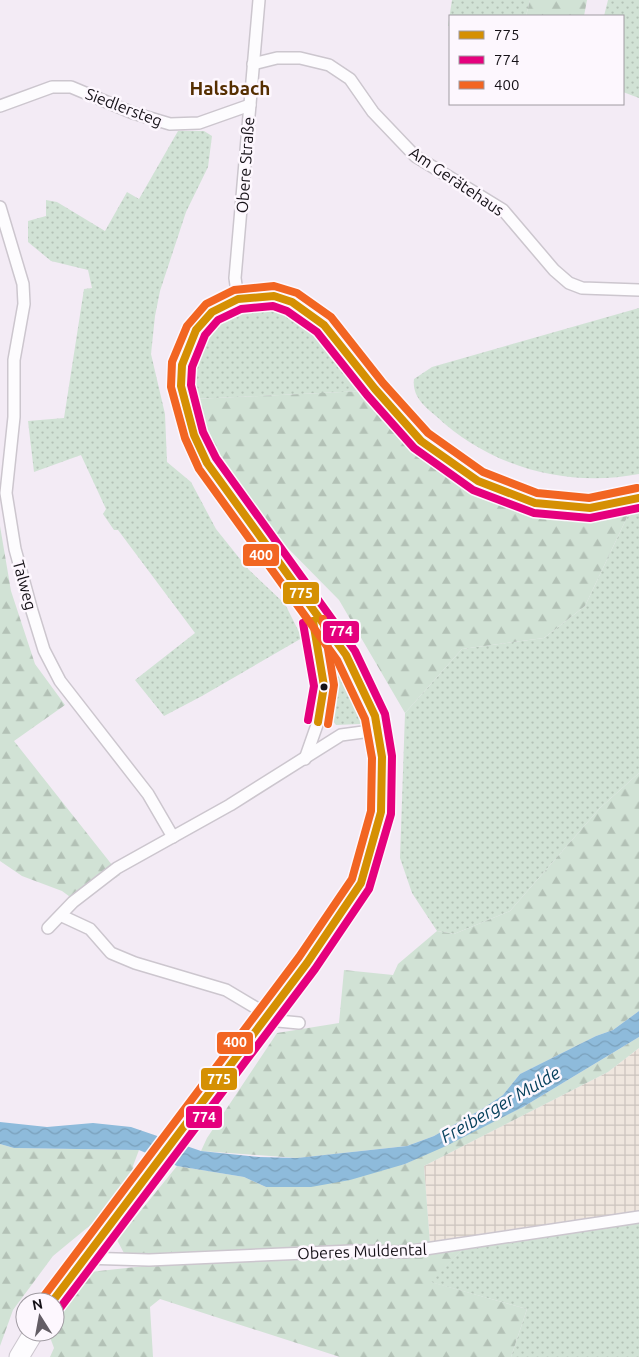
<svg xmlns="http://www.w3.org/2000/svg" width="639" height="1357" viewBox="0 0 639 1357" font-family="Ubuntu,sans-serif">
	<style>
		.industrial { fill: url(#industrial-grid) }
		.grass { fill: url(#grass-dots) }
		.forest { fill: url(#forest-firs) }
		.water { fill: url(#water-waves) }
		.lines { fill: none; stroke-linecap: round; stroke-linejoin: round }
		.minor-casing { stroke: #ccc6ce; stroke-width: 14 }
		.primary-casing { stroke: #ccc6ce; stroke-width: 21 }
		.minor { stroke: #fdfcfe; stroke-width: 11 }
		.primary { stroke: #fdfcfe; stroke-width: 19 }
		.primary-bridge-casing { stroke: #ccc6ce; stroke-width: 21; stroke-linecap: butt }
		.primary-bridge { stroke: #fdfcfe; stroke-width: 19 }
		.bus-1-casing { stroke: #fdf7fe; stroke-width: 11 }
		.bus-2-casing { stroke: #fdf7fe; stroke-width: 11 }
		.bus-3-casing { stroke: #fdf7fe; stroke-width: 11 }
		.bus-1 { stroke: #d59003; stroke-width: 8 }
		.bus-2 { stroke: #e5007d; stroke-width: 8 }
		.bus-3 { stroke: #f26522; stroke-width: 8 }
		.bus-dot { fill: #151117; stroke: #fdf7fe; stroke-width: 2 }
		.labels { text-anchor: middle; dominant-baseline: central; stroke-width: 5; stroke-linejoin: round; paint-order: stroke }
		.street-label { font-size: 16px; fill: #151117; stroke: #fdf7fe }
		.water-label { font-size: 18px; font-style: italic; fill: #07415d; stroke: #fdf7fe }
		.quarter-label { font-size: 19px; font-weight: bold; fill: #552e00; stroke: #fdf7fe }
		.line-badge { stroke: #fdf7fe; stroke-width: 2 }
		.badge-label { font-size: 14px; text-anchor: middle; font-weight: bold; fill: #fff }
	</style>
	<defs>
		<pattern id="industrial-grid" width="8" height="8" patternUnits="userSpaceOnUse" patternTransform="scale(1.25)"><rect width="8" height="8" fill="#efe6de"/><path d="M0 4h8M4 0v8" fill="none" stroke="#ccc4be"/></pattern>
		<pattern id="grass-dots" width="8" height="8" patternUnits="userSpaceOnUse" patternTransform="scale(1.25)"><rect width="8" height="8" fill="#d1e2d5"/><path d="M2 2h.1M6 6h.1" fill="none" stroke="#b3c1b6" stroke-width="1.8" stroke-linecap="round"/></pattern>
		<pattern id="forest-firs" width="22" height="20" patternUnits="userSpaceOnUse" patternTransform="scale(1.25)"><rect width="22" height="20" fill="#d1e2d5"/><path d="M5 1l3.5 6h-7zM16 11l3.5 6h-7z" fill="#b3c1b6"/></pattern>
		<pattern id="water-waves" width="16" height="10" patternUnits="userSpaceOnUse" patternTransform="scale(1.25)"><rect width="16" height="10" fill="#8ebbdb"/><path d="M0 5q4-4 8 0t8 0" fill="none" stroke="#7aa0bb"/></pattern>
	</defs>
	<rect width="100%" height="100%" fill="#f3ebf5"/>
	<!-- industrial -->
	<polygon class="industrial" points="639,1048 639,1218 430,1244 424,1166 608,1072"/>
	<!-- grass -->
	<g class="grass">
		<polygon points="452,0 530,0 526,16 450,16 450,26 448,26"/>
		<polygon points="608,0 639,0 639,98 623,92 623,16 604,16"/>
		<polygon points="178,131 204,131 212,136 208,167 186,212 160,291 155,316 151,354 165,414 167,462 191,482 216,529 248,569 285,604 302,638 202,696 164,716 135,680 195,633 118,530 114,530 103,514 106,509 81,455 34,472 28,421 64,418 84,289 92,288 88,270 51,261 28,242 28,221 46,216 46,200 57,202 105,231 127,192 139,199"/>
		<path d="M263,308c47,4 73,49 100,83l-169,8c-1,-52 12,-84 69,-91z"/>
		<path d="M639,308v166c-73,14 -149,-7 -203,-58 -12,-10 -24,-20 -22,-37l18,-12z"/>
		<polygon points="639,507 639,773 600,808 510,911 454,934 437,931 412,893 400,858 405,713 462,649 544,638 585,606 630,511"/>
		<polygon points="337,668 346,672 365,717 360,724 336,725 329,716 330,675"/>
		<polygon points="639,1218 639,1357 511,1357 527,1309 430,1282 464,1248"/>
	</g>
	<!-- forest -->
	<g class="forest">
		<polygon points="530,0 587,0 584,16 526,16"/>
		<polygon points="363,391 405,438 475,489 543,516 591,520 630,511 585,606 544,638 462,649 405,713 339,600 268,528 209,443 194,399"/>
		<polygon points="0,526 11,591 35,664 65,705 14,741 120,875 77,902 62,891 22,876 0,861"/>
		<polygon points="639,773 639,1011 613,1030 596,1036 520,1074 503,1095 482,1109 434,1136 407,1146 297,1158 201,1151 207,1138 277,1033 339,1023 344,970 393,975 398,964 437,931 454,934 510,911 600,808"/>
		<polygon points="639,1037 639,1048 608,1072 424,1166 430,1244 464,1248 431,1282 527,1309 511,1357 340,1357 160,1299 150,1307 153,1357 50,1357 54,1348 48,1332 55,1332 55,1317 90,1272 145,1266 147,1255 125,1255 117,1240 177,1166 244,1177 266,1187 405,1164 523,1107"/>
		<polygon points="0,1144 14,1148 139,1150 133,1166 134,1170 93,1223 53,1256 13,1310 0,1346"/>
	</g>
	<!-- water -->
	<polygon class="water" points="639,1011 639,1037 523,1107 446,1146 405,1164 350,1180 311,1187 266,1187 244,1177 177,1166 139,1150 14,1148 0,1144 0,1122 47,1127 93,1123 131,1127 201,1151 259,1157 297,1158 407,1146 434,1136 482,1109 503,1095 520,1074 596,1036 613,1030"/>
	<g class="lines">
		<!-- minor casing -->
		<g class="minor-casing">
			<g id="minor">
				<polyline points="253,64 277,58 300,58 329,65 350,79 373,112 415,156 503,210 554,270 569,283 582,288 639,290"/>
				<polyline points="0,106 52,87 71,87 133,113 170,124 199,123 250,105"/>
				<polyline points="0,207 23,284 24,304 14,360 14,417 6,493 15,549 32,611 44,650 60,681 148,794 173,837"/>
				<polyline points="238,299 235,278 259,0"/>
				<polyline points="305,759 318,722 324,686 311,612"/>
				<polyline points="62,916 90,929 111,953 135,963 226,990 278,1021 299,1023"/>
				<polyline points="48,928 73,902 117,868 230,805 341,735 378,730"/>
				<polyline points="83,1258 149,1260 352,1251 405,1252 639,1217"/>
			</g>
		</g>
		<!-- primary casing -->
		<g class="primary-casing">
			<g id="primary">
				<polyline points="307,963 361,883 381,812 382,757 378,730 375,716 346,655 207,463 194,435 181,386 182,365 196,330 212,312 238,299 274,296 292,302 324,325 375,389 421,441 478,481 535,503 590,508 639,498"/>
				<polyline points="52,1302 103,1232"/>
				<polyline points="19,1357 34,1332"/>
			</g>
		</g>
		<!-- minor -->
		<use href="#minor" class="minor"/>
		<!-- primary -->
		<use href="#primary" class="primary"/>
		<!-- primary-bridge casing -->
		<g class="primary-bridge-casing">
			<polyline id="primary-bridge" points="103,1232 307,963"/>
		</g>
		<!-- primary-bridge -->
		<use href="#primary-bridge" class="primary-bridge"/>
		<!-- bus-1 casing -->
		<g class="bus-1-casing">
			<g id="bus-1">
				<polyline points="313,621 324,686 318,722"/>
				<polyline points="52,1302 307,963 361,883 381,812 382,757 375,716 346,655 207,463 194,435 181,386 182,365 196,330 212,312 238,299 274,296 292,302 324,325 375,389 421,441 478,481 535,503 590,508 639,498"/>
			</g>
		</g>
		<!-- bus-2 casing -->
		<g class="bus-2-casing">
			<g id="bus-2">
				<polyline points="303,623 314,686 308,720"/>
				<polyline points="60,1308 315,969 369,889 391,814 392,756 385,714 355,651 216,458 203,432 191,385 192,367 205,335 218,320 241,309 273,306 287,311 317,332 367,395 414,448 473,490 534,513 590,518 639,508"/>
			</g>
		</g>
		<!-- bus-3 casing -->
		<g class="bus-3-casing">
			<g id="bus-3">
				<polyline points="323,619 334,685 328,724"/>
				<polyline points="44,1296 299,957 352,879 371,811 372,758 365,719 337,660 199,469 185,438 171,387 172,362 187,326 206,304 234,290 274,286 297,293 331,317 383,383 428,433 483,472 537,493 589,498 637,488"/>
			</g>
		</g>
		<!-- bus-1 -->
		<use href="#bus-1" class="bus-1"/>
		<!-- bus-2 -->
		<use href="#bus-2" class="bus-2"/>
		<!-- bus-3 -->
		<use href="#bus-3" class="bus-3"/>
	</g>
	<!-- markers -->
	<circle class="bus-dot" cx="324" cy="687" r="4.5"/>
	<g class="labels">
		<!-- street labels -->
		<g class="street-label">
			<text transform="translate(124 107) rotate(21)">Siedlersteg</text>
			<text transform="translate(245 165) rotate(-86)">Obere Straße</text>
			<text transform="translate(457 181) rotate(34)">Am Gerätehaus</text>
			<text transform="translate(25 585) rotate(75)">Talweg</text>
			<text transform="translate(362 1251) rotate(-2)">Oberes Muldental</text>
		</g>
		<!-- water labels -->
		<g class="water-label">
			<text transform="translate(500 1104) rotate(-30)">Freiberger Mulde</text>
		</g>
		<!-- quarter labels -->
		<g class="quarter-label">
			<text x="230" y="88">Halsbach</text>
		</g>
	</g>
	<g class="line-badge">
		<rect x="242" y="543" width="38" height="24" rx="5" fill="#f26522"/>
		<rect x="282" y="581" width="38" height="24" rx="5" fill="#d59003"/>
		<rect x="322" y="620" width="38" height="24" rx="5" fill="#e5007d"/>
		<rect x="216" y="1031" width="38" height="24" rx="5" fill="#f26522"/>
		<rect x="200" y="1067" width="38" height="24" rx="5" fill="#d59003"/>
		<rect x="185" y="1105" width="38" height="24" rx="5" fill="#e5007d"/>
	</g>
	<g class="badge-label">
		<text x="261" y="560">400</text>
		<text x="301" y="598">775</text>
		<text x="341" y="636">774</text>
		<text x="235" y="1047">400</text>
		<text x="219" y="1084">775</text>
		<text x="204" y="1122">774</text>
	</g>
	<!-- legend -->
	<rect x="449" y="15" width="175" height="90" fill="#fdf7fe" stroke="#a09ba2"/>
	<rect x="459" y="31" width="25" height="8" fill="#d59003" stroke="#a09ba2"/>
	<text x="494" y="40" font-size="15" fill="#151117">775</text>
	<rect x="459" y="56" width="25" height="8" fill="#e5007d" stroke="#a09ba2"/>
	<text x="494" y="65" font-size="15" fill="#151117">774</text>
	<rect x="459" y="81" width="25" height="8" fill="#f26522" stroke="#a09ba2"/>
	<text x="494" y="90" font-size="15" fill="#151117">400</text>
	<!-- north arrow -->
	<g transform="translate(40 1317) rotate(349)"><circle r="24" fill="#fdf7fe" stroke="#a09ba2"/>
	<path d="M0-4L9 19L0 12L-9 19Z" fill="#635d65"/>
	<text y="-8" font-size="14" font-weight="bold" text-anchor="middle" fill="#151117">N</text>
	</g>
</svg>
